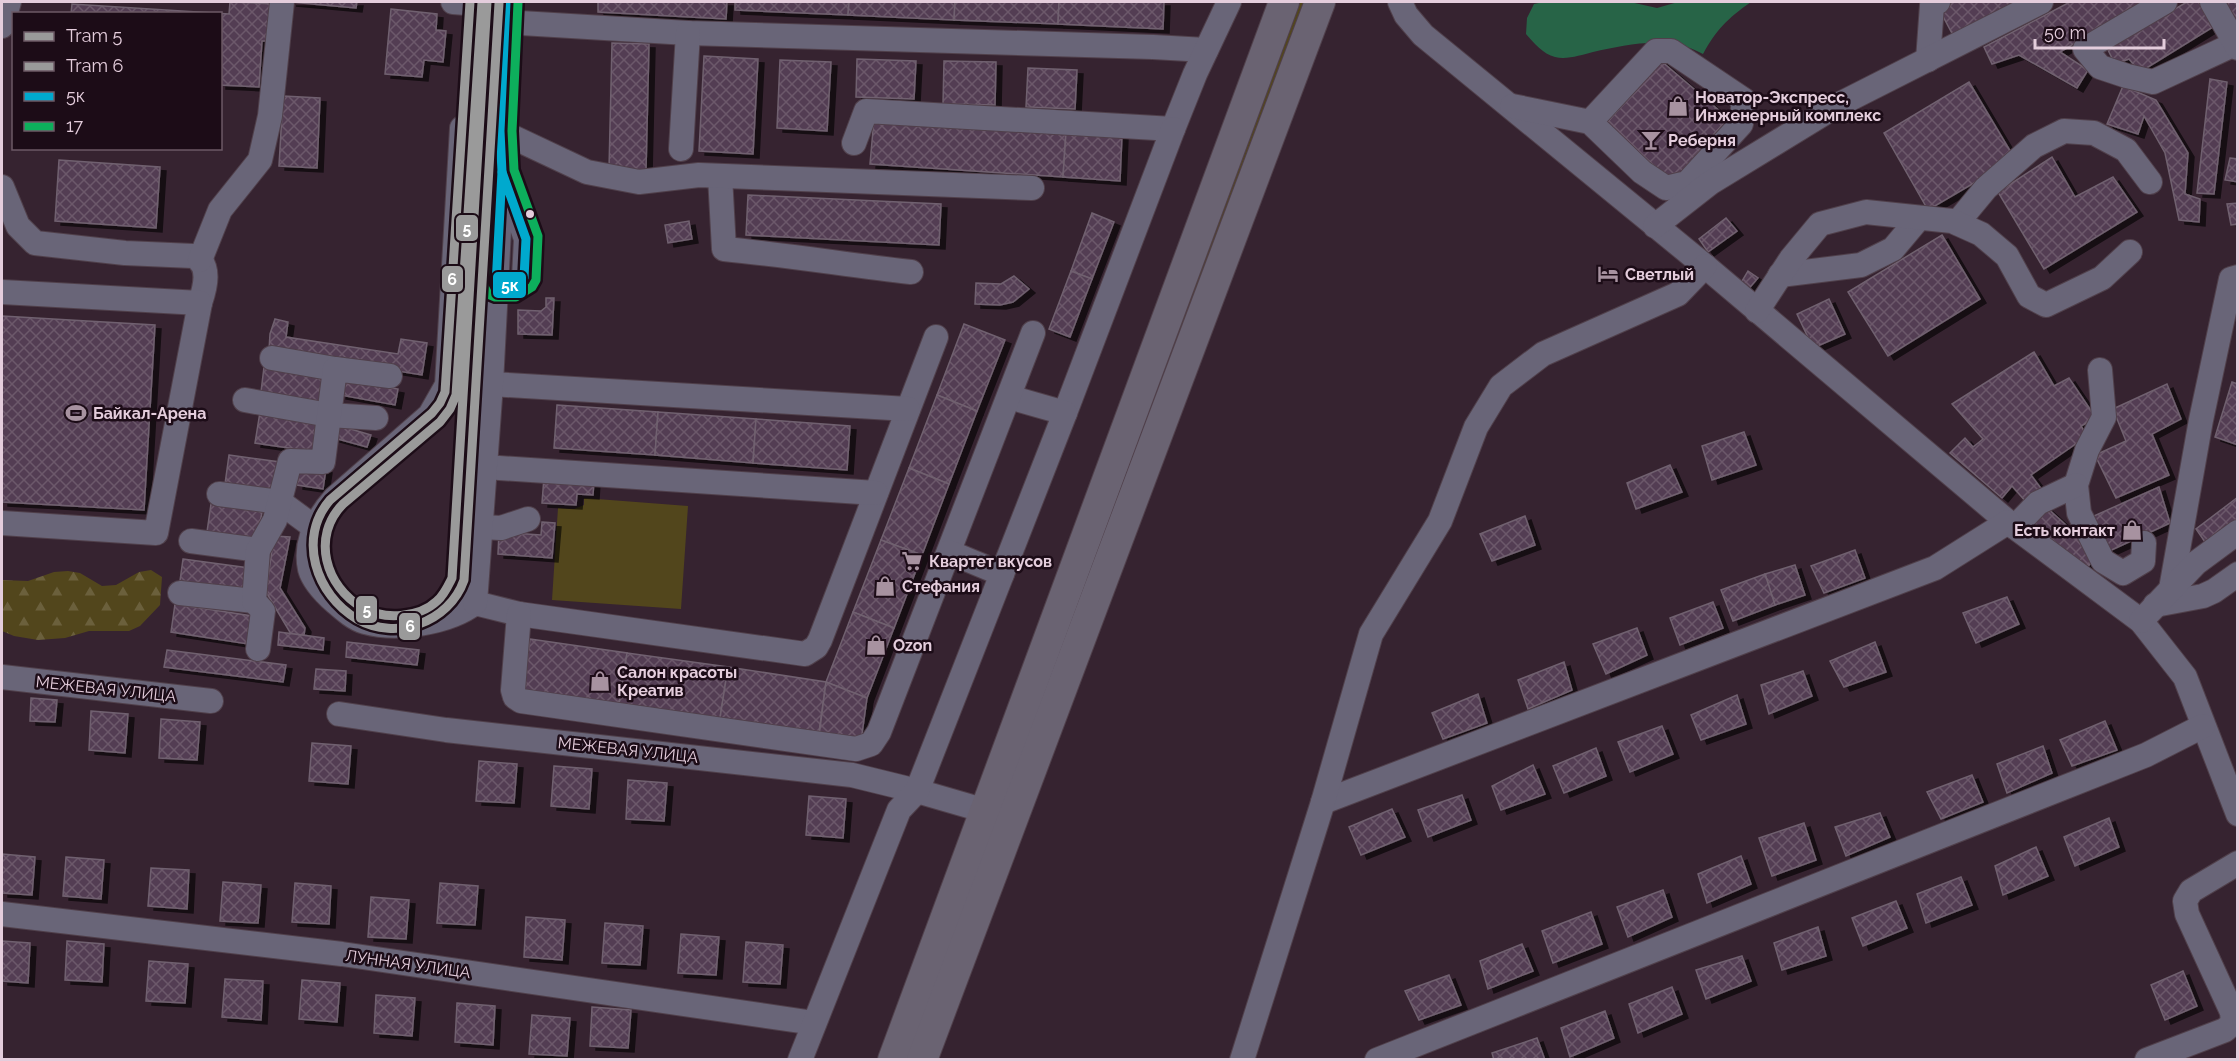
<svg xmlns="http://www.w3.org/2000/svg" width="2239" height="1061" viewBox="0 0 2239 1061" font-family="Raleway,sans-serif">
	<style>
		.green { fill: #52461c }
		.forest { fill: url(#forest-firs) }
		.water { fill: #276447 }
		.building { fill: url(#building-cross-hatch); stroke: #70616f; stroke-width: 1.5; filter: url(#shadow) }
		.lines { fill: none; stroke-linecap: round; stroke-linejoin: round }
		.minor-casing { stroke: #50404b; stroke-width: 26 }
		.major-casing { stroke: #50404b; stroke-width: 32 }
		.minor { stroke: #696578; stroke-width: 24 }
		.major { stroke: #6a6372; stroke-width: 30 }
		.tram { stroke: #695f6c; stroke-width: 1.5 }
		.bus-1-casing { stroke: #1c0c17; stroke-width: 14 }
		.bus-2-casing { stroke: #1c0c17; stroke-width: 14 }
		.bus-1 { stroke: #00a9ce; stroke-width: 9 }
		.bus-2 { stroke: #0daf5c; stroke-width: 9 }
		.tram-1-casing { stroke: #1c0c17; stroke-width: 14 }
		.tram-2-casing { stroke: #1c0c17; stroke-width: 14 }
		.tram-1 { stroke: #9a9a9a; stroke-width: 9 }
		.tram-2 { stroke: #9a9a9a; stroke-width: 9 }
		.bus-dot { fill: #e4cddc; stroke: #1c0c17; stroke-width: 2 }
		.labels { text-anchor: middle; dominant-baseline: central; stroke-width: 5; stroke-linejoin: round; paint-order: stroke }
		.poi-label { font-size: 16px; font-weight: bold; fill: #e4cddc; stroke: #1c0c17; text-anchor: start }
		.street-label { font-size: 16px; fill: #e4cddc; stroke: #1c0c17 }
		.line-badge { stroke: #1c0c17; stroke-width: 2 }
		.badge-label { font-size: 16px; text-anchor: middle; font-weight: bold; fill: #fff }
	</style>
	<defs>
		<pattern id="forest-firs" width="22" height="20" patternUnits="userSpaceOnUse" patternTransform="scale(1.5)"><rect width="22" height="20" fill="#52461c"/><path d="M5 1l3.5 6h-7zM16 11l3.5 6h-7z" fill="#6b603c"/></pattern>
		<pattern id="building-cross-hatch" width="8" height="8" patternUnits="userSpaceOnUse" patternTransform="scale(1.5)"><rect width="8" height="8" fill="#533e53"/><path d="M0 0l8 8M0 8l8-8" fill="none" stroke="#6c596b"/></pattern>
		<filter id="shadow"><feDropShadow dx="6" dy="4" stdDeviation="0" flood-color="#0009"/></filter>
	</defs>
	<rect width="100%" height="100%" fill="#362330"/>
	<!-- green -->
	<g class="green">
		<polygon points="1300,2 1309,2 1101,555 1093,548"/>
		<polygon points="584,498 688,506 681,609 552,600 558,508 574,509 584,505"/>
	</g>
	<!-- forest -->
	<polygon class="forest" points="151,570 162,577 160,605 140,626 129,631 89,631 65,638 38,640 14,636 2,631 2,580 28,581 54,572 68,571 80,573 102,586 116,585 139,572"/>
	<!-- water -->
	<path class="water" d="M1544,2h86l27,6 21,-6h73c-23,16 -35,28 -48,52 -33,-19 -75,-10 -110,-2 -12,3 -26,8 -38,5 -12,-3 -21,-14 -29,-23l1,-16 7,-14z"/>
	<!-- building -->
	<g class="building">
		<polygon points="230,2 277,4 275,41 262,41 259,87 220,85 220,14 71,14 72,4 229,14"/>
		<polygon points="290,2 357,2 356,8"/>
		<polygon points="598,2 727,2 726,19 598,12"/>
		<polygon points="735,2 849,2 848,15 735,10"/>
		<polygon points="849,2 955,2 954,20 848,15"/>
		<polygon points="955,2 1059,2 1058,24 954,20"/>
		<polygon points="1059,2 1164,2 1163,29 1058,24"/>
		<polygon points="1948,2 2021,2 1954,37 1938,7"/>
		<polygon points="2070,2 2144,2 2060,52 2088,70 2077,88 2019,55 1992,64 1984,47"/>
		<polygon points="2187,2 2199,2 2213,27 2140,72 2129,59 2115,64 2107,48"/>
		<polygon points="2223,2 2238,2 2238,32"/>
		<polygon points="391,9 437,14 436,30 446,31 443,62 424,60 422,77 385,74"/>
		<polygon points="612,43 649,44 646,170 609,169"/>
		<polygon points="704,56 758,59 753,154 699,151"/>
		<polygon points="857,59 916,61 914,99 856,97"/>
		<polygon points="780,60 831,62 827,131 777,128"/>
		<polygon points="1660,60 1728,118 1673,182 1606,124"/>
		<polygon points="944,61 996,62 995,105 943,104"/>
		<polygon points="1028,68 1077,70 1075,109 1026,107"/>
		<polygon points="2210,79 2227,82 2214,194 2197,193"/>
		<polygon points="1969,82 2015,159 1928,210 1884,133"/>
		<polygon points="2123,86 2156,100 2188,153 2185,194 2200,199 2199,222 2179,220 2165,153 2144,116 2138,134 2107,124"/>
		<polygon points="283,96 320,98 317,168 279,166"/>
		<polygon points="874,119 1066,132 1063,177 870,164"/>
		<polygon points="1066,132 1122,135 1120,181 1063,177"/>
		<polygon points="2052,157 2075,197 2113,177 2137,212 2044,269 1998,192"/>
		<polygon points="2230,158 2238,159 2238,182 2225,180"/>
		<polygon points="59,160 160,167 156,228 55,221"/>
		<polygon points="748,195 941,204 939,245 746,235"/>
		<polygon points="2238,203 2238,224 2231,225 2227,204"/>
		<polygon points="1092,213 1114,222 1092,279 1071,271"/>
		<polygon points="1726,218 1737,231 1708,252 1699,239"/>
		<polygon points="689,221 692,239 668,243 665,225"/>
		<polygon points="1942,235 1980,299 1888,356 1848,292"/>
		<polygon points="1071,271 1092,279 1070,337 1049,329"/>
		<polygon points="1748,271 1758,278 1746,292 1739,286"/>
		<polygon points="1014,276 1029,289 1013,302 1000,305 975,304 976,283 1001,284"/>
		<polygon points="546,298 554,298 552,335 518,334 518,310 541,311 546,307"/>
		<polygon points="1829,299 1845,334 1813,348 1797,314"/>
		<polygon points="2,316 155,325 144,510 2,502"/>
		<polygon points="275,319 288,322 286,337 398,354 401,339 427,343 422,375 269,350 270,334"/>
		<polygon points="964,324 1005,340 977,411 937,395"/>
		<polygon points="2034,352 2054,386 2069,378 2096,418 2081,426 2087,436 2031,475 2043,491 2027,503 2012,486 2002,498 1950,453 1965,438 1973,447 1983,439 1952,404"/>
		<polygon points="264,367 327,375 323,408 260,400"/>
		<polygon points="343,379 398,389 395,405 340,395"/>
		<polygon points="2232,382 2238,384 2238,445 2215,437"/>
		<polygon points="2167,384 2181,419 2152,434 2169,475 2116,498 2095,455 2126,441 2113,409"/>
		<polygon points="937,395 977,411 949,484 909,468"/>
		<polygon points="557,405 658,412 655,455 554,448"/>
		<polygon points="260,412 321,421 316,452 255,443"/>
		<polygon points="658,412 756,419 753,463 655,455"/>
		<polygon points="756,419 850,426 847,470 753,463"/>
		<polygon points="337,425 371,435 367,447 334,438"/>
		<polygon points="1744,432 1756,465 1712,480 1702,446"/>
		<polygon points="229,455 280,462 276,491 225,484"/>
		<polygon points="1670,465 1682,492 1636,509 1627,483"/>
		<polygon points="299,466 326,469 323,489 297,485"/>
		<polygon points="909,468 949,484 922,555 881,540"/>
		<polygon points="544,477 594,480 593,495 577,494 576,505 542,503"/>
		<polygon points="2159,487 2170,523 2105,553 2087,519"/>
		<polygon points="2238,497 2238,523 2207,545 2196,529"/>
		<polygon points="211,504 262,512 257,540 207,532"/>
		<polygon points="2045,506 2098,554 2086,569 2031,521"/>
		<polygon points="1525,516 1535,545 1492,561 1480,534"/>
		<polygon points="542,522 555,523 552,558 498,554 499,532 541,535"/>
		<polygon points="274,536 290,537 280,588 305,628 304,635 291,634 266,592"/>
		<polygon points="881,540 922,555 894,628 853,612"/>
		<polygon points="1855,550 1865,578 1824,593 1811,566"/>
		<polygon points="183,559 249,568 245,597 179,588"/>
		<polygon points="1795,565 1805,595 1775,605 1765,574"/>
		<polygon points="1765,574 1775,605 1733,621 1721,590"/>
		<polygon points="2007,597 2019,624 1976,643 1963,613"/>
		<polygon points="1713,602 1723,628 1680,645 1670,618"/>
		<polygon points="175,604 252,616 248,644 171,632"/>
		<polygon points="853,612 894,628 867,698 826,682"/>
		<polygon points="1637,628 1647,655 1606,674 1593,644"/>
		<polygon points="279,632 324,638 323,650 278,645"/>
		<polygon points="530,639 627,653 619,704 523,690"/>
		<polygon points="347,642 419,650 417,665 346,657"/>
		<polygon points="1875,642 1886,672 1844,687 1830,661"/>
		<polygon points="167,650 286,665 283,682 164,667"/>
		<polygon points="627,653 728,667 720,718 619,704"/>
		<polygon points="1564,662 1572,690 1528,709 1518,680"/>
		<polygon points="728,667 826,682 819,732 720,718"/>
		<polygon points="316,669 346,671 345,691 314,689"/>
		<polygon points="1803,671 1812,696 1769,714 1761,685"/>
		<polygon points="826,682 867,698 861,741 819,736"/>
		<polygon points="1478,694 1487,723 1443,739 1432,713"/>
		<polygon points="1737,695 1746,724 1701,740 1691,715"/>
		<polygon points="31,698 57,700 55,722 30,721"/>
		<polygon points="91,711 128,714 125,753 89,750"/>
		<polygon points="161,719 200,722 197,760 159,758"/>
		<polygon points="2105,721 2117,750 2072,766 2060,740"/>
		<polygon points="1662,726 1673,754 1630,772 1618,742"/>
		<polygon points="312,743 351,746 348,784 309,781"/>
		<polygon points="2043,746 2052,773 2007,793 1997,764"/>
		<polygon points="1596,748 1606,776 1564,793 1553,766"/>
		<polygon points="479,761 517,764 514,803 476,801"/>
		<polygon points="1533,765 1545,794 1501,810 1492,786"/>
		<polygon points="554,766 592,769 589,809 551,806"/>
		<polygon points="1972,775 1983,802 1941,819 1927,792"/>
		<polygon points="628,780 667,783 664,821 626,819"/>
		<polygon points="1462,795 1471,820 1428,837 1418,810"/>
		<polygon points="809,796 846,799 843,838 806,835"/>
		<polygon points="1392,809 1405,837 1361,855 1349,827"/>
		<polygon points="1880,813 1890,837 1846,856 1835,827"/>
		<polygon points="2109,818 2119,847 2075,866 2064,837"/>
		<polygon points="1804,823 1816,860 1772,876 1759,838"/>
		<polygon points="2036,847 2048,876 2003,895 1995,866"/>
		<polygon points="2,854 35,857 32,895 2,893"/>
		<polygon points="1741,856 1751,884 1707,903 1698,874"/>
		<polygon points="66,857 104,860 101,899 63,896"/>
		<polygon points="151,868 189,870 187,909 148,906"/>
		<polygon points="1961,877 1972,905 1926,923 1917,894"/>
		<polygon points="223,882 261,885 258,923 220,921"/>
		<polygon points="295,883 331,886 329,924 292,922"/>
		<polygon points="440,883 478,886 475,925 437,923"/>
		<polygon points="1663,890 1672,917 1628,937 1617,907"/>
		<polygon points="371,897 409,900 406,939 368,937"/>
		<polygon points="1896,901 1907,928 1863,946 1852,918"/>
		<polygon points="1591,912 1602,944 1553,963 1542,931"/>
		<polygon points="526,917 565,920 562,960 524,957"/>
		<polygon points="605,923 643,926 640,965 602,963"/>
		<polygon points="1818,927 1826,956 1782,970 1774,943"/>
		<polygon points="681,934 719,937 716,975 678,973"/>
		<polygon points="2,941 30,943 28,983 2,981"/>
		<polygon points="67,941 104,944 102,982 65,980"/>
		<polygon points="746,942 783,945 780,984 743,982"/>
		<polygon points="1522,944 1533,971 1488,989 1480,961"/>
		<polygon points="1742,956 1751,981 1706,999 1696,970"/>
		<polygon points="149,961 188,964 185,1003 146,1001"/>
		<polygon points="2183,971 2197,1006 2165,1020 2151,985"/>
		<polygon points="1449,975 1461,1005 1419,1020 1405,991"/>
		<polygon points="225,979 263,981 261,1020 222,1017"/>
		<polygon points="302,980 340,983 337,1022 299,1019"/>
		<polygon points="1672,987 1682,1014 1638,1033 1629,1004"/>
		<polygon points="376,995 415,998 412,1036 374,1033"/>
		<polygon points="457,1003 495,1006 493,1045 455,1042"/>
		<polygon points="592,1007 631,1010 628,1048 590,1046"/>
		<polygon points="1605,1011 1614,1038 1570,1057 1561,1028"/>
		<polygon points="532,1015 570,1018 567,1056 529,1054"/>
		<polygon points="1537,1038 1545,1060 1494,1060 1492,1053"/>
	</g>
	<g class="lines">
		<!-- minor casing -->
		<g class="minor-casing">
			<g id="minor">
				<polyline points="453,2 506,6"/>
				<polyline points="1400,2 1406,15 1423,35 1705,266 2008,522 2141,621 2185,677 2238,814"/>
				<polyline points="2165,2 2085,49 2100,67 2127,76 2153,82 2235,44"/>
				<polyline points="2212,2 2238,48"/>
				<polyline points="505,22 688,33 1153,47 1206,50"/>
				<polyline points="2,26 9,2"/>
				<polyline points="1928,60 1932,5 1938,2"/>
				<polyline points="1512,106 1590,122 1642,172 1666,188 1687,183 1741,124 1744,100 1671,51 1656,51 1590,122"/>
				<polyline points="854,143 866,111 1173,129 1195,74 1229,2"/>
				<polyline points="681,149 688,33"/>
				<path d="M720,176l4,73c63,6 125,16 187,23"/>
				<path d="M2,187l16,39 17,17 90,10 68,3c19,8 12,32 7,47"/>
				<polyline points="1957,223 1986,188 2034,146 2064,131 2094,133 2126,150 2150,182"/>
				<polyline points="1655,226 1710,183 1836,106 2041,2"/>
				<polyline points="200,260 220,210 260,160 270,116 282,2"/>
				<polyline points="1780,275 1861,265 1893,249 1919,218"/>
				<polyline points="496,285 513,285 524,278 526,239 506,182"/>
				<polyline points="2,292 200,303 156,533 2,523"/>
				<polyline points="1757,311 1791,259 1820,224 1866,212 1952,221 1981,234 2007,256 2029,296 2046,305 2102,278 2130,252"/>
				<path d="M936,337l-116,303 -4,7 -11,7 -286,-40 -44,-11c-26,20 -78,28 -110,19 -11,-3 -22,-13 -30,-20 -9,-8 -22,-22 -25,-33 -6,-28 8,-52 25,-71l95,-83 17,-30 15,-257 38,3 87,41 52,10 60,-7 333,13"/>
				<polyline points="272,358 335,369"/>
				<polyline points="2100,370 2104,417 2087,450 2076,485 2079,513 2103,561 2123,573 2143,561 2144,543"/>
				<polyline points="491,384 908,409"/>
				<polyline points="245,400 329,415 376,418"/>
				<polyline points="1065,413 1173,129"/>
				<polyline points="485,467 876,493"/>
				<polyline points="219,494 280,502 314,527"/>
				<polyline points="481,527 501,528 528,519"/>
				<polyline points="2015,527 2038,503 2076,485"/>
				<polyline points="191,541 258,550"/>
				<polyline points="1002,574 1065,413 1009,397"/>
				<polyline points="2171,589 2201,420 2231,279 2238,277"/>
				<polyline points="180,593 254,601"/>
				<polyline points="475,603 491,384 502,172 500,131 506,2"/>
				<polyline points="2155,605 2203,596 2214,591 2238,574"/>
				<polyline points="519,614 513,690 515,697 521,701 856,749 871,744 879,732 1033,333"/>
				<polyline points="2141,621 2196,563 2238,532"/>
				<polyline points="258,649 263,611 254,601 258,550 275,520 290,461 323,462 335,369 390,376"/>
				<polyline points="2,677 211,701"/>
				<polyline points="339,714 446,730 852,775 917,791 986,811"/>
				<polyline points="1323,802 1935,568 2008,522"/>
				<polyline points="2,914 342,954 814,1023"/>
				<polyline points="800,1060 899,810 917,791 1002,574 949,552"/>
				<polyline points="1242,1060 1323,802 1371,634 1440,521 1476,427 1501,386 1543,354 1678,294 1705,266"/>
				<polyline points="1377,1060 2146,755 2203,726"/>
				<polyline points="2147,1060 2225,1030 2233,1023 2232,1012 2187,914 2185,901 2191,891 2238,863"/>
			</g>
		</g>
		<!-- major casing -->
		<g class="major-casing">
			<g id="major">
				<polyline points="893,1060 1284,2"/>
				<polyline points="922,1060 1320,2"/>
			</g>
		</g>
		<!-- minor -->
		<use href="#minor" class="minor"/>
		<!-- major -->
		<use href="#major" class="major"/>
		<!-- tram -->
		<polyline class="tram" points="453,547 465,508 477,290 471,270"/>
		<!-- bus-1 casing -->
		<g class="bus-1-casing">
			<g id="bus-1">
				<polygon points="502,172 526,239 524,278 513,285 496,285"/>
				<polyline points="502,172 500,131 506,2"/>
			</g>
		</g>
		<!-- bus-2 casing -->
		<g class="bus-2-casing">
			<polyline id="bus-2" points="494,2 488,130 490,172 484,286 488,294 495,297 516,297 532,287 536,280 538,236 514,170 512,131 518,3"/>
		</g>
		<!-- bus-1 -->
		<use href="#bus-1" class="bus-1"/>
		<!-- bus-2 -->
		<use href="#bus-2" class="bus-2"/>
		<!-- tram-1 casing -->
		<g class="tram-1-casing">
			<path id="tram-1" d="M482,2l-26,393 -6,14 -10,13 -97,82c-32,32 -18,83 20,104 21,12 56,10 74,-7 7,-6 11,-15 15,-23l35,-576"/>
		</g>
		<!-- tram-2 casing -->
		<g class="tram-2-casing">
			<path id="tram-2" d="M470,2l-25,390 -5,11 -8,10 -102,87c-33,38 -14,95 27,119 39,22 92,4 107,-39l35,-577"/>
		</g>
		<!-- tram-1 -->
		<use href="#tram-1" class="tram-1"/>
		<!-- tram-2 -->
		<use href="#tram-2" class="tram-2"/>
	</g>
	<!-- icons -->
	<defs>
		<g id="shop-bare" transform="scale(1.62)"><path d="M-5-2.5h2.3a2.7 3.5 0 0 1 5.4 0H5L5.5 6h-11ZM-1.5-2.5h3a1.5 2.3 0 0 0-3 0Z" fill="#a792a0" stroke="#1c0c17" stroke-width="2.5" paint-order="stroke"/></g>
		<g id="bar-bare" transform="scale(1.62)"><path d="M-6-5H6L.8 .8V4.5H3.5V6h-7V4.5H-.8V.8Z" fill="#a792a0" stroke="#1c0c17" stroke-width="2.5" paint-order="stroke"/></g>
		<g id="hotel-bare" transform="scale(1.62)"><path d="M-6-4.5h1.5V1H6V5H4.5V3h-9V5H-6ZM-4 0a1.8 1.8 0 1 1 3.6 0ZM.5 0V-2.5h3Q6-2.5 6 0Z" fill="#a792a0" stroke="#1c0c17" stroke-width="2.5" paint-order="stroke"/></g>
		<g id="stadium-bare" transform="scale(1.62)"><path d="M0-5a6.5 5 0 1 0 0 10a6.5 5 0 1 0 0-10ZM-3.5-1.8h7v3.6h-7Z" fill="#a792a0" stroke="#1c0c17" stroke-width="2.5" paint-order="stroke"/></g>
		<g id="supermarket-bare" transform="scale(1.62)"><path d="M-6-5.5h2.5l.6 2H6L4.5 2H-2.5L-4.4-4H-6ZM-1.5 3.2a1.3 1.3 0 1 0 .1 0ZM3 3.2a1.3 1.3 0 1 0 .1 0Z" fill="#a792a0" stroke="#1c0c17" stroke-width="2.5" paint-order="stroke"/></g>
	</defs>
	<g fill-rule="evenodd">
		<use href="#shop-bare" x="1678" y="106"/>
		<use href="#bar-bare" x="1651" y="140"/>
		<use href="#hotel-bare" x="1608" y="274"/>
		<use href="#stadium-bare" x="76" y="413"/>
		<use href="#shop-bare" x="2132" y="530"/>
		<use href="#supermarket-bare" x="912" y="561"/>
		<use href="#shop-bare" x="885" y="586"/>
		<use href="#shop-bare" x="876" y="645"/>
		<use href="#shop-bare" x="600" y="681"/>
	</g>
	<!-- markers -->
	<circle class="bus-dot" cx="530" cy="214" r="5"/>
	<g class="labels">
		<!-- poi labels -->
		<g class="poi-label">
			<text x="1695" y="97">Новатор-Экспресс,<tspan x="1695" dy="18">Инженерный комплекс</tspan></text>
			<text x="1668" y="140">Реберня</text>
			<text x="1625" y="274">Светлый</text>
			<text x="93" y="413">Байкал-Арена</text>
			<text x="2115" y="530" text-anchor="end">Есть контакт</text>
			<text x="929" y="561">Квартет вкусов</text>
			<text x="902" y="586">Стефания</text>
			<text x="893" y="645">Ozon</text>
			<text x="617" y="672">Салон красоты<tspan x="617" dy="18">Креатив</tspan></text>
		</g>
		<!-- street labels -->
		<g class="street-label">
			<text transform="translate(106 689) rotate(6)">МЕЖЕВАЯ УЛИЦА</text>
			<text transform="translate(628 750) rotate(6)">МЕЖЕВАЯ УЛИЦА</text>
			<text transform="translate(408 964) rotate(8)">ЛУННАЯ УЛИЦА</text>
		</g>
	</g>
	<g class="line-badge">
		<rect x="455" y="214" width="24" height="28" rx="6" fill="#9a9a9a"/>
		<rect x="441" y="265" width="23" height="28" rx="6" fill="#9a9a9a"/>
		<rect x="492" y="271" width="35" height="28" rx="6" fill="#00a9ce"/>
		<rect x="355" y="595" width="23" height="29" rx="6" fill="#9a9a9a"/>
		<rect x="398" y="612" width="23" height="29" rx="6" fill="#9a9a9a"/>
	</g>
	<g class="badge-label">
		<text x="467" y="234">5</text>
		<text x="452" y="285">6</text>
		<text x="510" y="291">5к</text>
		<text x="367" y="615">5</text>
		<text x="410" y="632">6</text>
	</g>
	<!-- border -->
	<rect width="2239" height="1061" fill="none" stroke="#e4cddc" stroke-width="6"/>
	<!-- legend -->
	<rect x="12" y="12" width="210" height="138" fill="#1c0c17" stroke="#6c5966" stroke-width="1.5"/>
	<rect x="24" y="32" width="30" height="9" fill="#9a9a9a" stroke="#6c5966" stroke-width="1.5"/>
	<text x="66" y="42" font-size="18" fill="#e4cddc">Tram 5</text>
	<rect x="24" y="62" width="30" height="9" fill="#9a9a9a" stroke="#6c5966" stroke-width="1.5"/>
	<text x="66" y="72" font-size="18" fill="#e4cddc">Tram 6</text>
	<rect x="24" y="92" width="30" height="9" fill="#00a9ce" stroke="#6c5966" stroke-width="1.5"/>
	<text x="66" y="102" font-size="18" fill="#e4cddc">5к</text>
	<rect x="24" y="122" width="30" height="9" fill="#0daf5c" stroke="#6c5966" stroke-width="1.5"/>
	<text x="66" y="132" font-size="18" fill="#e4cddc">17</text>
	<!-- scale -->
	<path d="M2035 39v9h129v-9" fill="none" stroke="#e4cddc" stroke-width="3"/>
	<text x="2044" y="39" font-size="18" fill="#e4cddc" stroke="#1c0c17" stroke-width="4.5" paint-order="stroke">50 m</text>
</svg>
